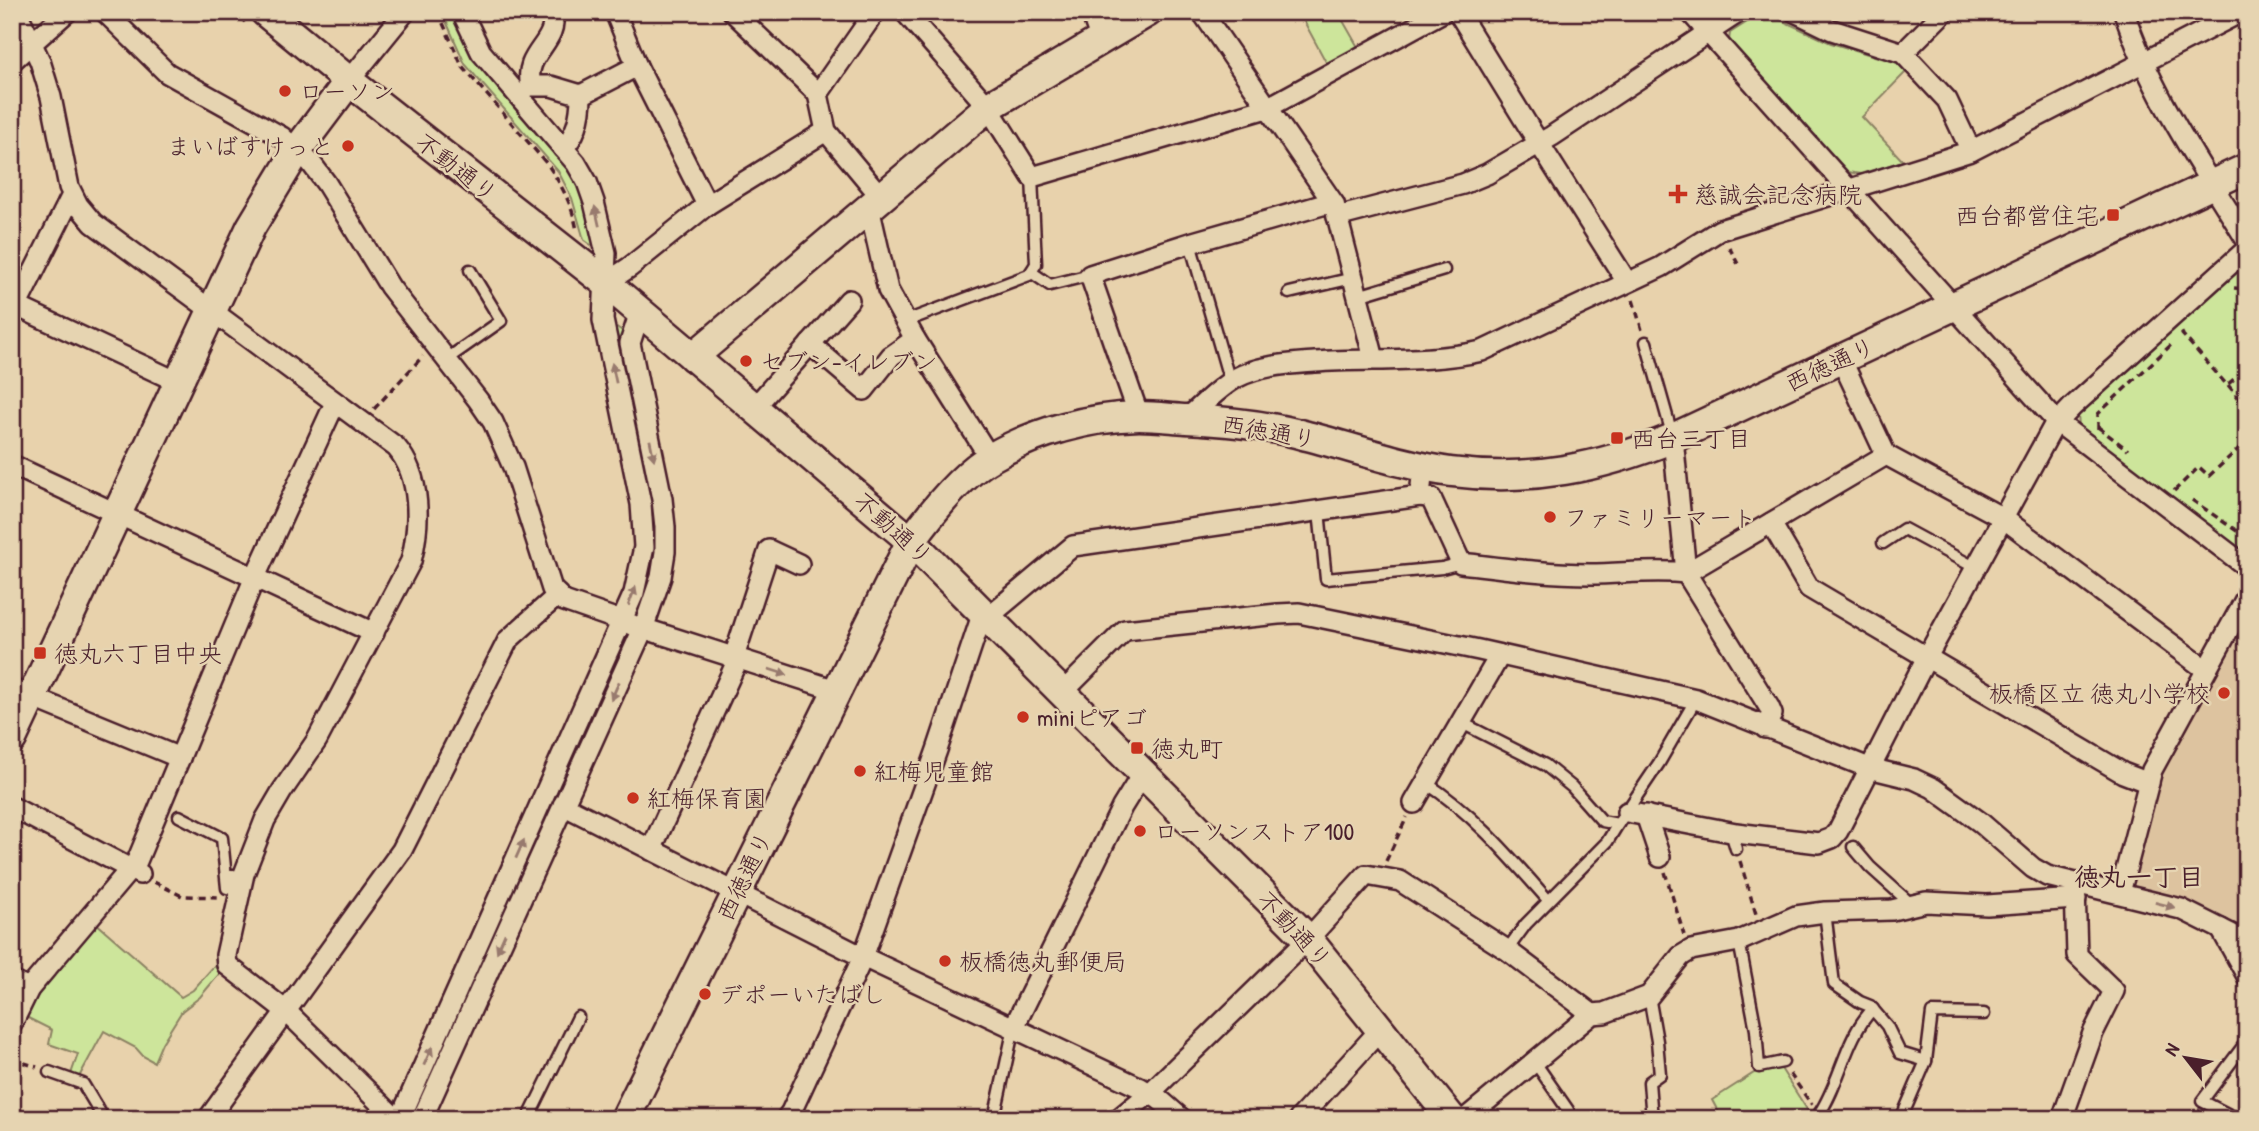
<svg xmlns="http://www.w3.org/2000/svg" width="2259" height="1131" viewBox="0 0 2259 1131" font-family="'Patrick Hand','Klee One',sans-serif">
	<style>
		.built { fill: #ddc39f }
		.green { fill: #cde59b; stroke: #8c8263; stroke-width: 2 }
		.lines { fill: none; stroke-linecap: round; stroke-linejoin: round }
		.lane-casing { stroke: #4a1f2b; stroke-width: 15 }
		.street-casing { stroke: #4a1f2b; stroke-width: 24 }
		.secondary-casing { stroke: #4a1f2b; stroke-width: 33 }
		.path { stroke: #4a1f2b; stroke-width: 3.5; stroke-dasharray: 7 5; stroke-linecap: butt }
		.lane { stroke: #e6d4b1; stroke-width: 10 }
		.street { stroke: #e6d4b1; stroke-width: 19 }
		.secondary { stroke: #e6d4b1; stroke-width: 28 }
		.oneway { fill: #987a6e }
		.poi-dot { fill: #c8321e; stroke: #e6d4b1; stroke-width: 2.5 }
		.labels { text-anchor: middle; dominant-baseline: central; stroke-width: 5; stroke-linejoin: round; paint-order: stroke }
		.poi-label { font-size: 24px; fill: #4a1f2b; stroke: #e6d4b1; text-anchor: start }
		.street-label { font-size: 24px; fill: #4a1f2b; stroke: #e6d4b1 }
		.neighbourhood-label { font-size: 26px; font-weight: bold; fill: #4a1f2b; stroke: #e6d4b1 }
	</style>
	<rect width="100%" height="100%" fill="#e8d2ac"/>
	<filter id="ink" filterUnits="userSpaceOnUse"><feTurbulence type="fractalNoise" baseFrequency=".0143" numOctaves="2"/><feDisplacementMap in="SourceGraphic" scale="14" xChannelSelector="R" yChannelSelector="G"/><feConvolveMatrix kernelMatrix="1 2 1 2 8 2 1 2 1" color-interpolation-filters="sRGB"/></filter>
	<g filter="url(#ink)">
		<!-- built -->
		<polygon class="built" points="2247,613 2247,929 2182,897 2139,888 2131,878 2155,772"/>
		<!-- green -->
		<g class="green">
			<polygon points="442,12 459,12 576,169 601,252 584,240 572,198 558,171 465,64"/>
			<polygon points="1299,12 1338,12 1358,47 1327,64"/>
			<polygon points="1763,12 1831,43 1898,63 1906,72 1862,117 1903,161 1860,174 1848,172 1729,40 1730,33"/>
			<polygon points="2238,265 2247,267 2247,559 2079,425 2078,416"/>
			<polygon points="607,320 625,333 658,499 660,550 643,617 631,612 645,571"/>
			<polygon points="622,630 635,635 419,1117 408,1110"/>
			<polygon points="95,922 181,997 193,990 214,966 221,972 200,997 182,1011 162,1043 154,1062 143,1056 136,1048 104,1031 79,1077 71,1074 78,1054 49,1044 52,1030 24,1016 39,988"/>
			<polygon points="1780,1067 1813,1119 1722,1119 1712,1100 1754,1073"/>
		</g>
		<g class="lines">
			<!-- lane casing -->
			<g class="lane-casing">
				<g id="lane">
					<polyline points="2208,12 2214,26"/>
					<polyline points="1190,243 1230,382"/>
					<polyline points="1031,272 1050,285 1090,275"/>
					<polyline points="1289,293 1353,278"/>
					<polyline points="1358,296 1444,270"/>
					<polyline points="906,321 1029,275 1036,264 1032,177"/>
					<polyline points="1646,342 1672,434"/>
					<polyline points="447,359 501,321 470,270"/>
					<polyline points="1319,511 1326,579 1442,568 1461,563"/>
					<polyline points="1883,543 1904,529 1976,568"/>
					<polyline points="1462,723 1545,765 1572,787 1602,821 1618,824 1659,763 1696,699"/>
					<path d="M1426,783c48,31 84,74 122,117"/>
					<polyline points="179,816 222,838 227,888 231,889 233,875 243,878"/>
					<polyline points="1731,832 1736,849"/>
					<polyline points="1853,847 1870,867 1911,904"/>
					<polyline points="1825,912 1834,984 1860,1002 1870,1006 1887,1026 1900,1053 1926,1061"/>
					<polyline points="1739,941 1756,1030 1759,1067 1783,1062"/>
					<polyline points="1507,950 1526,924 1607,842 1618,824"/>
					<polyline points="1649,996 1657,1041 1660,1074 1649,1082 1652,1119"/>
					<polyline points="1534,1061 1568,1110"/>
					<polyline points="49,1072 83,1084 104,1119"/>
					<path d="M1819,1114c22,-32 26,-77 54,-105"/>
					<polyline points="528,1119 578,1017"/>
					<polyline points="994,1119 1014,1027"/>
					<polyline points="1901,1119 1926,1061 1932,1013 1984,1014"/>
					<polyline points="2237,1119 2202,1101 2247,1041"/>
				</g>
			</g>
			<!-- street casing -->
			<g class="street-casing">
				<g id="street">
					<path d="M17,12l23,49 11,36 18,90 9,18 15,18 303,224c26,30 24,78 15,114l-94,179 -35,51 -17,29 -21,54 -18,81 1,10 59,46 110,108"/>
					<polyline points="105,12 167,73 282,137 311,163 326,183 390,287 478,400 493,422 513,467 552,589 564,601 633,625 836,690"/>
					<path d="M552,12c8,32 -30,40 -21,74h20l30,9c0,18 -4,40 -18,53"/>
					<polyline points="615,12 637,66 707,205"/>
					<polyline points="733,12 818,94"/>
					<polyline points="875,12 818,94 826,131 881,197"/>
					<polyline points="905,12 988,107 1032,177 1267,108 1443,12"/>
					<polyline points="1091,12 1101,40"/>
					<polyline points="1202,12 1334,204 1374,359"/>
					<polyline points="1458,12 1530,129 1627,282"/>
					<polyline points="1690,12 2057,422 2247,567"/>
					<polyline points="1795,12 1832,30 1903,53 1947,100 1971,151"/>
					<path d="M2124,12c27,83 78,155 123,229"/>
					<polyline points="1903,53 1944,12"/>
					<polyline points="12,61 67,12"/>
					<polyline points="349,81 405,12"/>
					<polyline points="581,95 637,66"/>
					<polyline points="869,207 888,290 915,339 990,458"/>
					<polyline points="1337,217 1463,184 1487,174 1552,136 1739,12"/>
					<polyline points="606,283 630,267 707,205 826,131"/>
					<polyline points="12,304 178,382"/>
					<polyline points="12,315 72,195"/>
					<polyline points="810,344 864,390 891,356 915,339"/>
					<polyline points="1841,359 1886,455 2003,518 2205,669"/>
					<polyline points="754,408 849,300"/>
					<polyline points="1139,416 1090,275 1190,243 1322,205 1334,204"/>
					<path d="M1186,419c16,-13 32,-31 50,-41 24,-13 54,-14 79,-16 56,-4 113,1 167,-11l179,-84 59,-37 251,-79 270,-139"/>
					<polyline points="1673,438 1686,573 1769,707 1772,714 1765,728"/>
					<polyline points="12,465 374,633"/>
					<path d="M1420,496l11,2 30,65c43,5 85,11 129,11 32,0 63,-5 96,-1l200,-118"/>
					<polyline points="1771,523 1809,588 2123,773 2149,783"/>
					<polyline points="988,617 1073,546 1420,496 1423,467"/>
					<polyline points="734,657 769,550 799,564"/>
					<polyline points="12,689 180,758"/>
					<polyline points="1063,692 1125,630 1278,614 1299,613 1479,650 1696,699 1869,768 1914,779 1933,788 1980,822 2033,868 2047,876 2181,909 2247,942"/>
					<polyline points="1414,803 1500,655"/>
					<polyline points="563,805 863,957 1139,1087 1159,1099 1182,1119"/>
					<polyline points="12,807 140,874"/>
					<polyline points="1627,812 1736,833 1819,843 1832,838 1838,831 1927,657 2053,427 2073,406 2247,249"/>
					<polyline points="1646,815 1660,857"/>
					<polyline points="651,850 738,659"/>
					<polyline points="2120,893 2152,770 2247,596"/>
					<polyline points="2221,929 2247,976"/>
					<polyline points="12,981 29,989"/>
					<polyline points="12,1024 29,989 137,861 255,577 335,403"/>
					<polyline points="1014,1027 1122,807 1143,773"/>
					<polyline points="208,1119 402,850 508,640 558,595"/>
					<polyline points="400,1119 634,593 644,547 641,504 603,320 606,253 594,202 587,182 576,163 481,52 462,12"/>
					<polyline points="422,1119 643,629 661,577 665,552 665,527 662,499 630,343 640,312"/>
					<polyline points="786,1119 791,1112 863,957 937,750 983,612"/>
					<polyline points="1118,1119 1150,1093 1308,939 1366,875 1400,881 1507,950 1592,1014"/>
					<polyline points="1299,1119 1381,1029"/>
					<polyline points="1465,1119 1592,1014 1604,1013 1649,996 1681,956 1691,950 1739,941 1796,916 1825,912 1892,910 1926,902 1987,905 2076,899"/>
					<polyline points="2062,1119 2093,1033 2114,991 2077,955 2075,887"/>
				</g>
			</g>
			<!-- secondary casing -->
			<g class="secondary-casing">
				<g id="secondary">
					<polyline points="265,12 349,81 606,283 911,541 1308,939 1452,1119"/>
					<polyline points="693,357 988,107 1148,12"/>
					<polyline points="12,739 251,227 298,149 349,81"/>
					<path d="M625,1119l286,-578c20,-28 51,-67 81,-84 43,-25 97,-40 147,-41 15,0 32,2 47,3 41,2 82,6 121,17 48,12 94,29 144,36 79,10 149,-4 222,-34l574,-270"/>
				</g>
			</g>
			<!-- path -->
			<g class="path">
				<polyline points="233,12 245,22"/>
				<path d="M438,12l24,54 86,99c14,21 25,41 29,66"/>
				<polyline points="1729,247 1738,264"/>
				<polyline points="2234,288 2247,289"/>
				<polyline points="1633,300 1642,330"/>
				<polyline points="2184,333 2182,334 2227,385 2247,368"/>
				<polyline points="2228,385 2247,408"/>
				<polyline points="374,409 423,356"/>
				<polyline points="2098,427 2128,450"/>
				<polyline points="2098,429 2098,414 2171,345"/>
				<polyline points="2174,491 2199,467 2209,476 2247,441"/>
				<polyline points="2192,500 2247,538"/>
				<polyline points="1386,861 1407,817"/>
				<polyline points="1740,861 1756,914"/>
				<polyline points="1665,872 1684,935"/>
				<polyline points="154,882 182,896 220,897"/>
				<polyline points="12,1059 37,1067"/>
				<polyline points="1790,1074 1812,1105"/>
			</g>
			<!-- lane -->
			<use href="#lane" class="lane"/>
			<!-- street -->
			<use href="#street" class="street"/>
			<!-- secondary -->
			<use href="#secondary" class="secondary"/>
		</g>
		<!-- one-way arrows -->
		<defs><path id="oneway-solid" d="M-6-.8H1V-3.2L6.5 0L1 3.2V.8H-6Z" transform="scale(1.75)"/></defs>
		<g class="oneway">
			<use href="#oneway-solid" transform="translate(597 216) rotate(-103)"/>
			<use href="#oneway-solid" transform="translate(614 373) rotate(-102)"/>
			<use href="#oneway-solid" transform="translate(652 450) rotate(78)"/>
			<use href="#oneway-solid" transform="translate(632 596) rotate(-69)"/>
			<use href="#oneway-solid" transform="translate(778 672) rotate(18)"/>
			<use href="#oneway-solid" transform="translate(615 691) rotate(114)"/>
			<use href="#oneway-solid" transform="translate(520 849) rotate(-66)"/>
			<use href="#oneway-solid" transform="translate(2165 905) rotate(15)"/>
			<use href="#oneway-solid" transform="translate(501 943) rotate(114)"/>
			<use href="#oneway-solid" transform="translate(428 1056) rotate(-66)"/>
		</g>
	</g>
	<!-- markers -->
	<g class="poi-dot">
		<circle cx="285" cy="91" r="7"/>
		<circle cx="348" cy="146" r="7"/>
		<path d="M1674.5 183.5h7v7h7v7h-7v7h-7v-7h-7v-7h7z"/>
		<rect x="2106" y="208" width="14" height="14" rx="3.5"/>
		<circle cx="746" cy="361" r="7"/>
		<rect x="1610" y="431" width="14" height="14" rx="3.5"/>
		<circle cx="1550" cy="517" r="7"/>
		<rect x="33" y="646" width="14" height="14" rx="3.5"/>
		<circle cx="2224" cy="693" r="7"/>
		<circle cx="1023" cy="717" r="7"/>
		<rect x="1130" y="741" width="14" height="14" rx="3.5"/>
		<circle cx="860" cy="771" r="7"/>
		<circle cx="633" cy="798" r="7"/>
		<circle cx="1140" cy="831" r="7"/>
		<circle cx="945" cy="961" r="7"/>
		<circle cx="705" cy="994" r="7"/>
	</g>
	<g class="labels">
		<!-- poi labels -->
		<g class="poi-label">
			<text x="299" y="91">ローソン</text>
			<text x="334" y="146" text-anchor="end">まいばすけっと</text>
			<text x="1694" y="194">慈誠会記念病院</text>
			<text x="2099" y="215" text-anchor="end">西台都営住宅</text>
			<text x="760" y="361">セブン-イレブン</text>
			<text x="1631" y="438">西台三丁目</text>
			<text x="1564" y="517">ファミリーマート</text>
			<text x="54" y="653">徳丸六丁目中央</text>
			<text x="2210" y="693" text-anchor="end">板橋区立 徳丸小学校</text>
			<text x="1037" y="717">miniピアゴ</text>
			<text x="1151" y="748">徳丸町</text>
			<text x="874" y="771">紅梅児童館</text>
			<text x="647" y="798">紅梅保育園</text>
			<text x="1154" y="831">ローソンストア100</text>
			<text x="959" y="961">板橋徳丸郵便局</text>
			<text x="719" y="994">デポーいたばし</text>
		</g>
		<!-- street labels -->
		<g class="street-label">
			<text transform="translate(457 167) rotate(38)">不動通り</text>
			<text transform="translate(1830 364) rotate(-25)">西徳通り</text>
			<text transform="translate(1269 431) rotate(10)">西徳通り</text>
			<text transform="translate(894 528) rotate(42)">不動通り</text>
			<text transform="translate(744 876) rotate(-64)">西徳通り</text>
			<text transform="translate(1295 929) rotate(47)">不動通り</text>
		</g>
		<!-- neighbourhood labels -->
		<g class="neighbourhood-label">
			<text x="2139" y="876">徳丸一丁目</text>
		</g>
	</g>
	<!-- margin -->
	<rect width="2259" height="1131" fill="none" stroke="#e6d4b1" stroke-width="42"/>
	<rect x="21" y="21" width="2217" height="1089" fill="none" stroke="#4a1f2b" stroke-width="2.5" filter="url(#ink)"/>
	<!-- north arrow -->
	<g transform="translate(2186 1058) rotate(301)" stroke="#e6d4b1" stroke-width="5" paint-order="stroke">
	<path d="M0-5L12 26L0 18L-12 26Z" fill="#4a1f2b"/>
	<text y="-10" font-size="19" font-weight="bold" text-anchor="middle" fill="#4a1f2b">N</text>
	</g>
</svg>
